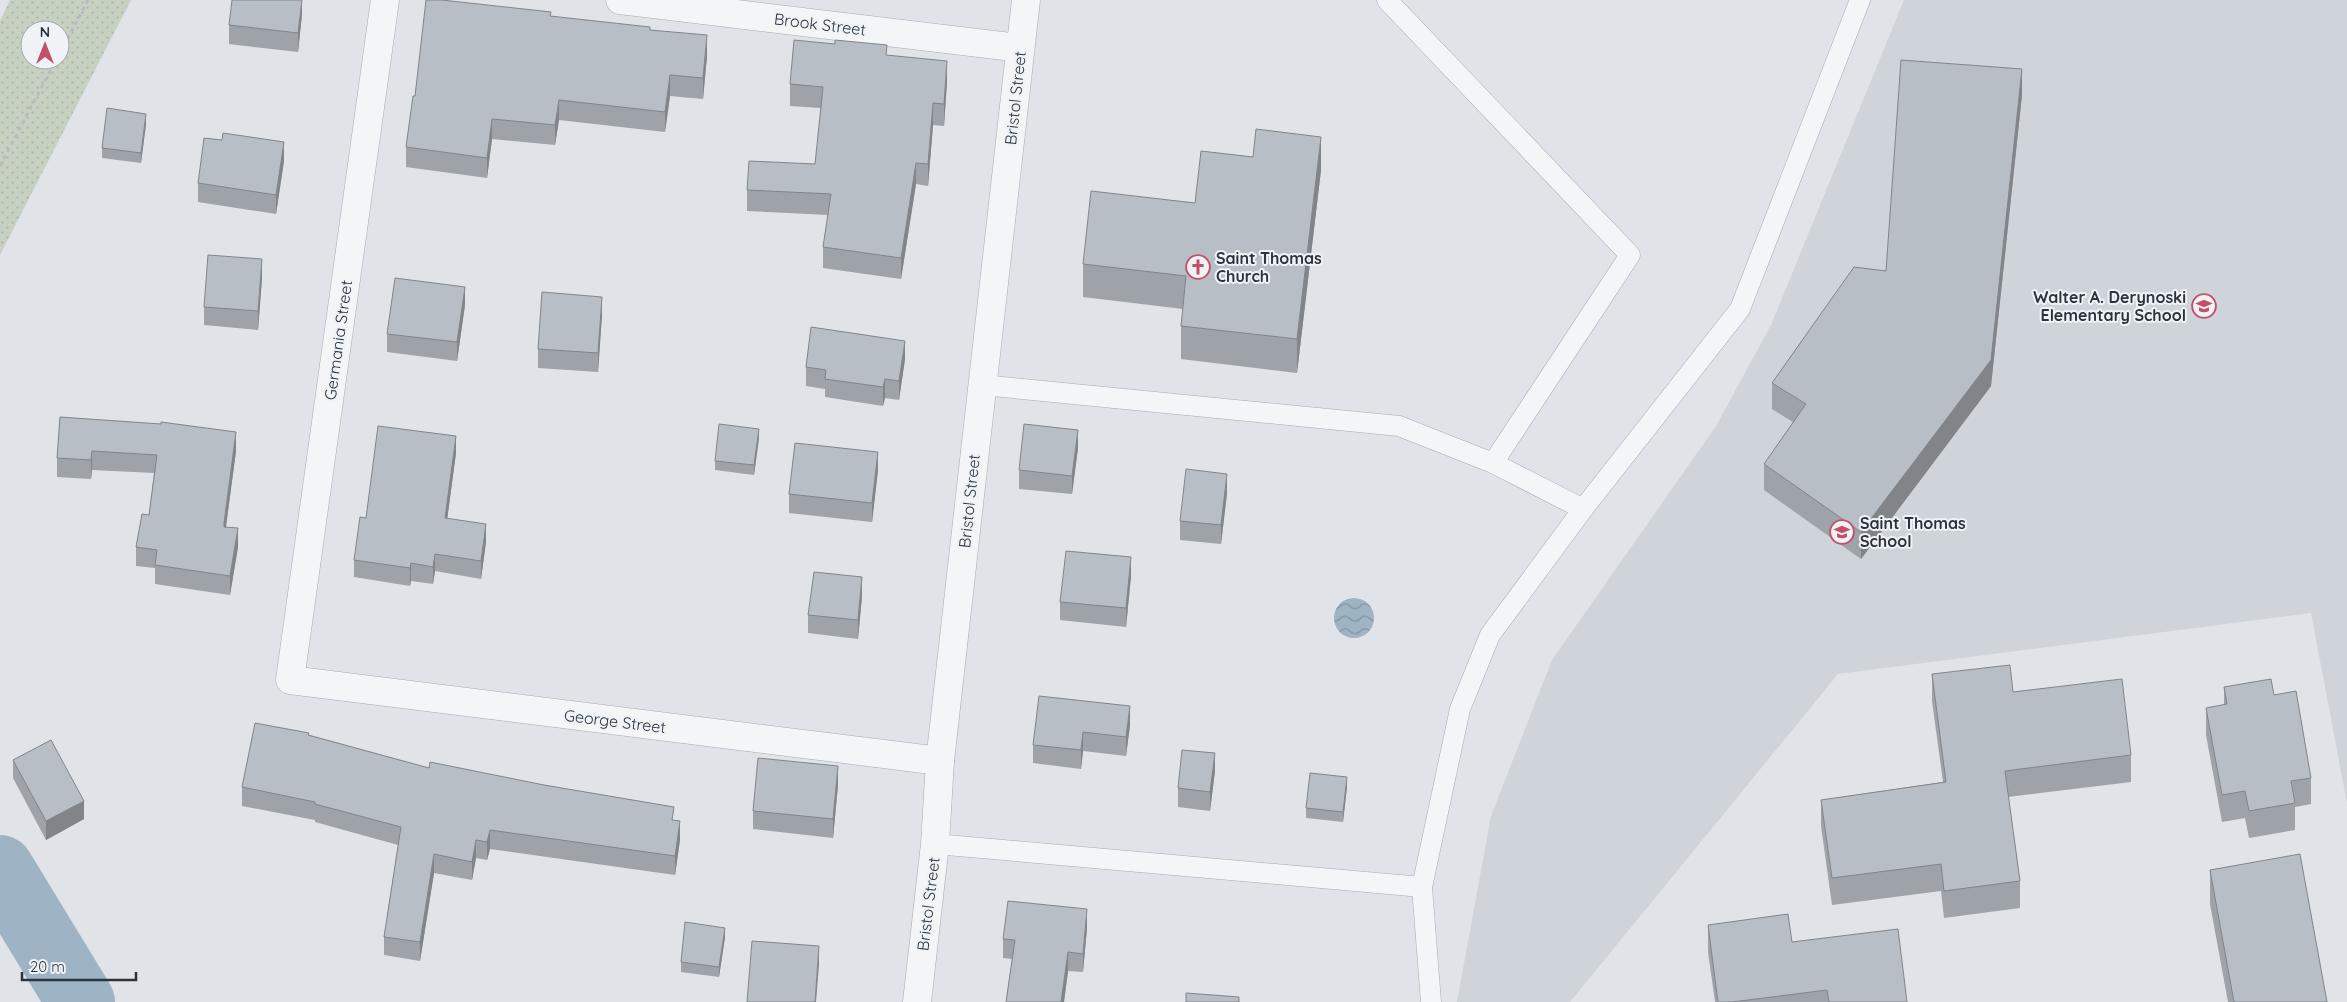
<svg xmlns="http://www.w3.org/2000/svg" width="2347" height="1002" viewBox="0 0 2347 1002" font-family="Quicksand,sans-serif">
	<style>
		.built { fill: #cfd3da }
		.grass { fill: url(#grass-dots); fill-rule: evenodd }
		.water { fill: url(#water-waves) }
		.lines { fill: none; stroke-linecap: round; stroke-linejoin: round }
		.river { stroke: #9eb4c5; stroke-width: 68 }
		.service-casing { stroke: #a6abb2; stroke-width: 21 }
		.minor-casing { stroke: #a6abb2; stroke-width: 29 }
		.path { stroke: #b7bbc0; stroke-width: 3; stroke-dasharray: 4 4; stroke-linecap: butt }
		.service { stroke: #f3f5f7; stroke-width: 20 }
		.minor { stroke: #f3f5f7; stroke-width: 28 }
		.wall { fill: #9ea3a9 }
		.shaded-wall { fill: #81858a }
		.building { fill: #b8bec5; stroke: #81858a }
		.labels { text-anchor: middle; dominant-baseline: central; stroke-width: 4; stroke-linejoin: round; paint-order: stroke }
		.street-label { font-size: 16px; fill: #2a333e; stroke: #f0f3f6 }
		.poi-label { font-size: 16px; font-weight: bold; fill: #2a333e; stroke: #f0f3f6; text-anchor: start }
	</style>
	<defs>
		<pattern id="grass-dots" width="8" height="8" patternUnits="userSpaceOnUse" patternTransform="scale(1.25)"><rect width="8" height="8" fill="#c7d1c2"/><path d="M2 2h.1M6 6h.1" fill="none" stroke="#abb4a8" stroke-width="1.8" stroke-linecap="round"/></pattern>
		<pattern id="water-waves" width="16" height="10" patternUnits="userSpaceOnUse" patternTransform="scale(1.25)"><rect width="16" height="10" fill="#9eb4c5"/><path d="M0 5q4-4 8 0t8 0" fill="none" stroke="#8193a1"/></pattern>
	</defs>
	<rect width="100%" height="100%" fill="#e0e4e8"/>
	<!-- built -->
	<polygon class="built" points="1904,0 2347,0 2347,803 2311,613 1838,674 1570,1002 1457,1002 1491,816 1552,660 1716,426 1771,325"/>
	<!-- grass -->
	<path class="grass" d="M10,0h121l-131,255v-234zM30,30h30v30h-30z"/>
	<!-- water -->
	<circle class="water" cx="1354" cy="618" r="20"/>
	<g class="lines">
		<!-- river -->
		<polyline class="river" points="0,869 81,1002"/>
		<!-- service casing -->
		<g class="service-casing">
			<g id="service">
				<polyline points="1387,0 1630,255 1493,463"/>
				<polyline points="982,385 1399,426 1493,463 1583,509"/>
				<polyline points="935,844 1422,887"/>
				<polyline points="1431,1002 1422,887 1460,709 1490,635 1583,509 1740,309 1860,0"/>
			</g>
		</g>
		<!-- minor casing -->
		<g class="minor-casing">
			<g id="minor">
				<polyline points="385,0 290,680 940,761"/>
				<polyline points="620,0 1020,48"/>
				<polyline points="917,1002 935,844 940,761 1026,0"/>
			</g>
		</g>
		<!-- path -->
		<g class="path">
			<polyline points="60,53 88,0"/>
			<polyline points="0,166 56,60"/>
		</g>
		<!-- service -->
		<use href="#service" class="service"/>
		<!-- minor -->
		<use href="#minor" class="minor"/>
	</g>
	<!-- wall -->
	<g class="wall">
		<polygon points="302,0 302,14 298,52 229,44 229,25"/>
		<polygon points="551,16 650,30 707,56 703,99 670,96 665,132 559,120 555,145 492,139 487,178 406,167 406,147 415,96"/>
		<polygon points="887,55 947,82 944,126 933,125 928,186 916,184 901,279 823,268 823,247 828,215 747,211 747,190 815,164 821,108 790,106 790,84"/>
		<polygon points="2022,95 1991,386 1861,559 1764,490 1764,464 1793,422 1772,409 1772,383 1886,271"/>
		<polygon points="146,124 141,163 102,158 102,148"/>
		<polygon points="284,161 276,214 198,202 198,183"/>
		<polygon points="1321,170 1297,373 1181,359 1181,326 1183,309 1083,297 1083,264 1195,203"/>
		<polygon points="262,278 258,330 204,325 204,307"/>
		<polygon points="465,305 457,361 387,352 387,334"/>
		<polygon points="602,315 598,372 538,368 538,349"/>
		<polygon points="905,359 899,400 885,398 883,406 825,397 825,389 806,386 806,367"/>
		<polygon points="60,417 236,451 226,527 238,547 230,595 155,584 155,568 136,566 136,547 149,515 154,473 92,470 91,479 57,477 57,458"/>
		<polygon points="759,438 754,475 715,470 715,461"/>
		<polygon points="1078,448 1072,494 1019,489 1019,470"/>
		<polygon points="456,453 447,519 486,542 481,579 435,571 433,584 411,581 410,586 354,577 354,560 366,518"/>
		<polygon points="878,470 872,522 789,513 789,494"/>
		<polygon points="1227,493 1221,544 1180,540 1180,521"/>
		<polygon points="1131,576 1126,627 1060,620 1060,602"/>
		<polygon points="862,596 858,639 808,633 808,615"/>
		<polygon points="1932,674 2013,692 2131,755 2131,782 2008,797 2020,881 2020,908 1944,918 1941,891 1832,905 1821,826 1821,800 1943,782 1932,701"/>
		<polygon points="2224,687 2274,695 2311,778 2311,804 2295,807 2295,830 2249,838 2245,818 2222,822 2206,735 2206,708 2224,705"/>
		<polygon points="1039,696 1130,725 1126,756 1083,751 1081,769 1033,763 1033,745"/>
		<polygon points="309,735 429,768 674,820 680,840 675,875 490,849 487,860 476,858 472,880 434,873 420,961 384,955 384,937 398,845 315,822 315,820 242,806 242,787"/>
		<polygon points="13,760 84,819 46,840 13,778"/>
		<polygon points="1215,771 1210,811 1178,807 1178,788"/>
		<polygon points="838,785 833,838 753,829 753,811"/>
		<polygon points="1347,787 1343,822 1306,818 1306,808"/>
		<polygon points="2210,870 2327,1002 2228,1002 2210,904"/>
		<polygon points="1708,925 1792,942 1907,1002 1715,1002 1708,952"/>
		<polygon points="1087,928 1083,972 1068,971 1064,1002 1006,1002 1012,959 1003,958 1003,939"/>
		<polygon points="725,937 719,977 681,972 681,962"/>
	</g>
	<!-- shaded-wall -->
	<g class="shaded-wall">
		<polygon points="302,0 302,14 298,52 298,33"/>
		<polygon points="707,35 707,56 703,99 703,78"/>
		<polygon points="947,61 947,82 944,126 944,104"/>
		<polygon points="2022,69 2022,95 1991,386 1861,559 1861,532"/>
		<polygon points="670,75 670,96 665,132 665,112"/>
		<polygon points="559,100 559,120 555,145 555,125"/>
		<polygon points="933,103 933,125 928,186 928,164"/>
		<polygon points="146,114 146,124 141,163 141,153"/>
		<polygon points="492,119 492,139 487,178 487,158"/>
		<polygon points="1321,137 1321,170 1297,373 1297,339"/>
		<polygon points="284,142 284,161 276,214 276,195"/>
		<polygon points="916,163 916,184 901,279 901,258"/>
		<polygon points="262,259 262,278 258,330 258,311"/>
		<polygon points="465,287 465,305 457,361 457,342"/>
		<polygon points="602,297 602,315 598,372 598,353"/>
		<polygon points="905,341 905,359 899,400 899,381"/>
		<polygon points="885,379 885,398 883,406 883,387"/>
		<polygon points="759,429 759,438 754,475 754,465"/>
		<polygon points="1078,430 1078,448 1072,494 1072,476"/>
		<polygon points="236,432 236,451 224,541 224,523"/>
		<polygon points="456,436 456,453 445,536 445,518"/>
		<polygon points="92,451 92,470 91,479 91,460"/>
		<polygon points="878,452 878,470 872,522 872,503"/>
		<polygon points="1227,474 1227,493 1221,544 1221,525"/>
		<polygon points="486,524 486,542 481,579 481,561"/>
		<polygon points="238,528 238,547 230,595 230,576"/>
		<polygon points="435,554 435,571 433,584 433,567"/>
		<polygon points="1131,557 1131,576 1126,627 1126,608"/>
		<polygon points="411,563 411,581 410,586 410,568"/>
		<polygon points="862,577 862,596 858,639 858,620"/>
		<polygon points="1130,706 1130,725 1126,756 1126,737"/>
		<polygon points="1083,732 1083,751 1081,769 1081,750"/>
		<polygon points="1215,753 1215,771 1210,811 1210,792"/>
		<polygon points="838,766 838,785 833,838 833,819"/>
		<polygon points="1347,777 1347,787 1343,822 1343,812"/>
		<polygon points="84,801 84,819 46,840 46,821"/>
		<polygon points="680,821 680,840 675,875 675,856"/>
		<polygon points="490,830 490,849 487,860 487,842"/>
		<polygon points="476,840 476,858 472,880 472,862"/>
		<polygon points="434,854 434,873 420,961 420,942"/>
		<polygon points="1087,909 1087,928 1083,972 1083,954"/>
		<polygon points="725,928 725,937 719,977 719,967"/>
		<polygon points="819,946 819,965 816,1002 815,1002"/>
		<polygon points="1068,952 1068,971 1064,1002 1061,1002"/>
	</g>
	<!-- building -->
	<g class="building">
		<polygon points="232,0 302,0 298,33 229,25"/>
		<polygon points="426,0 442,0 551,12 550,16 650,27 650,30 707,35 703,78 670,75 665,112 559,100 555,125 492,119 487,158 406,147 413,96 415,96"/>
		<polygon points="794,40 835,44 835,40 887,45 886,55 947,61 944,104 933,103 928,164 916,163 901,258 823,247 831,194 747,190 749,161 815,164 823,87 790,84"/>
		<polygon points="1901,60 2022,69 1991,360 1861,532 1764,464 1806,404 1772,383 1854,267 1886,271"/>
		<polygon points="107,108 146,114 141,153 102,148"/>
		<polygon points="1256,129 1321,137 1297,339 1181,326 1186,276 1083,264 1091,191 1195,203 1201,151 1253,157"/>
		<polygon points="223,133 284,142 276,195 198,183 204,138 222,140"/>
		<polygon points="208,255 262,259 258,311 204,307"/>
		<polygon points="395,278 465,287 457,342 387,334"/>
		<polygon points="542,292 602,297 598,353 538,349"/>
		<polygon points="811,327 905,341 899,381 885,379 883,387 825,379 826,370 806,367"/>
		<polygon points="60,417 161,424 161,422 236,432 224,523 224,527 238,528 230,576 155,565 157,550 136,547 142,514 149,515 157,455 92,451 91,460 57,458"/>
		<polygon points="719,424 759,429 754,465 715,461"/>
		<polygon points="1024,424 1078,430 1072,476 1019,470"/>
		<polygon points="378,426 456,436 445,518 486,524 481,561 435,554 433,567 411,563 410,568 354,560 360,517 366,518"/>
		<polygon points="795,443 878,452 872,503 789,494"/>
		<polygon points="1186,469 1227,474 1221,525 1180,521"/>
		<polygon points="1066,551 1131,557 1126,608 1060,602"/>
		<polygon points="814,572 862,577 858,620 808,615"/>
		<polygon points="2010,665 2013,692 2122,679 2131,755 2005,771 2020,881 1944,891 1941,864 1832,878 1821,800 1946,782 1932,674"/>
		<polygon points="2271,679 2274,695 2296,691 2311,778 2291,781 2295,803 2249,811 2245,791 2222,795 2206,708 2227,704 2224,687"/>
		<polygon points="1039,696 1130,706 1126,737 1083,732 1081,750 1033,745"/>
		<polygon points="255,723 309,733 308,735 429,768 430,762 544,785 674,807 672,820 680,821 675,856 490,830 487,842 476,840 472,862 434,854 420,942 384,937 401,827 315,804 315,802 242,787"/>
		<polygon points="51,740 84,801 46,821 13,760"/>
		<polygon points="1182,750 1215,753 1210,792 1178,788"/>
		<polygon points="758,758 838,766 833,819 753,811"/>
		<polygon points="1310,773 1347,777 1343,812 1306,808"/>
		<polygon points="2300,854 2327,1002 2234,1002 2210,870"/>
		<polygon points="1008,901 1087,909 1083,954 1068,952 1061,1002 1006,1002 1015,940 1003,939"/>
		<polygon points="1788,914 1792,942 1898,929 1907,1002 1829,1002 1827,990 1732,1002 1718,1002 1708,925"/>
		<polygon points="685,922 725,928 719,967 681,962"/>
		<polygon points="752,941 819,946 815,1002 747,1002"/>
		<polygon points="1186,993 1239,997 1239,1002 1186,1002"/>
	</g>
	<!-- icons -->
	<defs>
		<g id="church-ring" transform="scale(1.25)"><circle r="9.5" fill="#f0f3f6" stroke="#c44f68" stroke-width="1.5"/><path d="M-1.2-6h2.4v3.5h3.3v2.4h-3.3V6h-2.4V-.1h-3.3v-2.4h3.3Z" fill="#c44f68"/></g>
		<g id="school-ring" transform="scale(1.25)"><circle r="9.5" fill="#f0f3f6" stroke="#c44f68" stroke-width="1.5"/><path d="M0-5L7-2L0 1L-7-2ZM-4 1L0 2.5L4 1V4Q0 6-4 4Z" fill="#c44f68"/></g>
	</defs>
	<g fill-rule="evenodd">
		<use href="#church-ring" x="1198" y="267"/>
		<use href="#school-ring" x="2204" y="306"/>
		<use href="#school-ring" x="1842" y="532"/>
	</g>
	<g class="labels">
		<!-- street labels -->
		<g class="street-label">
			<text transform="translate(820 24) rotate(7)">Brook Street</text>
			<text transform="translate(1015 98) rotate(-84)">Bristol Street</text>
			<text transform="translate(338 340) rotate(-82)">Germania Street</text>
			<text transform="translate(969 501) rotate(-84)">Bristol Street</text>
			<text transform="translate(615 721) rotate(7)">George Street</text>
			<text transform="translate(928 904) rotate(-83)">Bristol Street</text>
		</g>
		<!-- poi labels -->
		<g class="poi-label">
			<text x="1216" y="258">Saint Thomas<tspan x="1216" dy="18">Church</tspan></text>
			<text x="2186" y="297" text-anchor="end">Walter A. Derynoski<tspan x="2186" dy="18">Elementary School</tspan></text>
			<text x="1860" y="523">Saint Thomas<tspan x="1860" dy="18">School</tspan></text>
		</g>
	</g>
	<!-- north arrow -->
	<g transform="translate(45 45)"><circle r="24" fill="#f0f3f6" stroke="#a1a6ac"/>
	<path d="M0-4L9 19L0 12L-9 19Z" fill="#c44f68"/>
	<text y="-8" font-size="14" font-weight="bold" text-anchor="middle" fill="#2a333e">N</text>
	</g>
	<!-- scale -->
	<path d="M22 972v8h114v-8" fill="none" stroke="#2a333e" stroke-width="2.5"/>
	<text x="30" y="972" font-size="15" fill="#2a333e" stroke="#f0f3f6" stroke-width="4" paint-order="stroke">20 m</text>
</svg>
